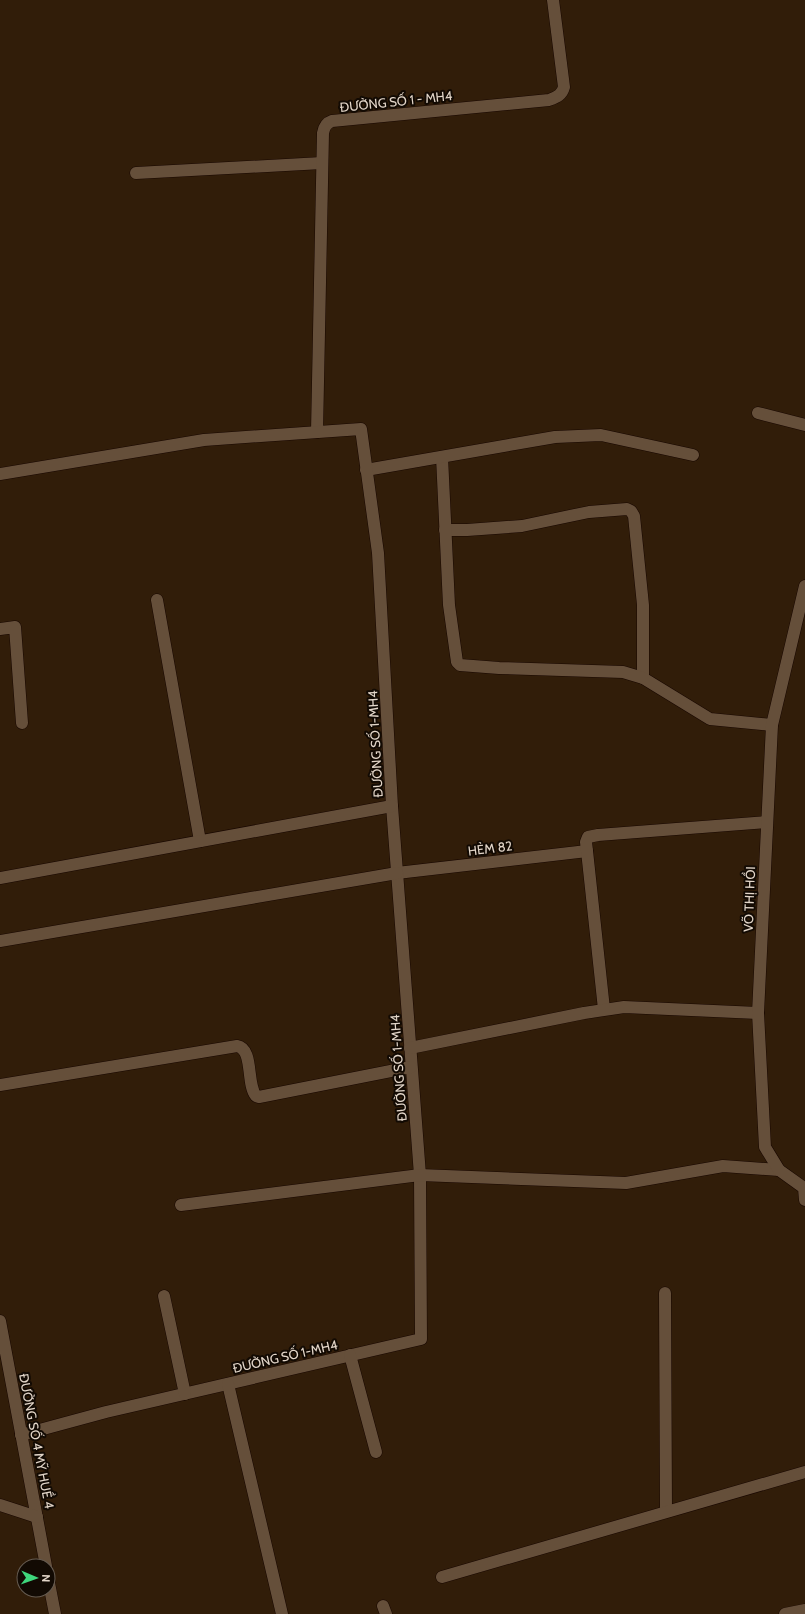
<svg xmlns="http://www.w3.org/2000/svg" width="805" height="1614" viewBox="0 0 805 1614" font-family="Cabin,sans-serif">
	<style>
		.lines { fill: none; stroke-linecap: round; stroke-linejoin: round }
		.service-casing { stroke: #180700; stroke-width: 13 }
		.minor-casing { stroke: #180700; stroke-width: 13 }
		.tertiary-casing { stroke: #180700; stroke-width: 13 }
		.service { stroke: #654f3a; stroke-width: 12 }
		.minor { stroke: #654f3a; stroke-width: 12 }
		.tertiary { stroke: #654f3a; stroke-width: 12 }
		.labels { text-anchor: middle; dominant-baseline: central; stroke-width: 4; stroke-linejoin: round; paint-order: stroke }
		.street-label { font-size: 13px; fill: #e3d6c9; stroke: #120a03 }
	</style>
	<rect width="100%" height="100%" fill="#311d09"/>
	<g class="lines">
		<!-- service casing -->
		<g class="service-casing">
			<g id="service">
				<polyline points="136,173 322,163"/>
				<polyline points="758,413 805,425"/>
				<polyline points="445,530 467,530 522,526 589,512 627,509 631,511 634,516 643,605 643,678"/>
				<polyline points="397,873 587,851"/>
				<polyline points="604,1009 587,851 586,842 588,837 598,835 766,822"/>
			</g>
		</g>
		<!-- minor casing -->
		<g class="minor-casing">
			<g id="minor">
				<path d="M317,432l6,-299c1,-6 3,-10 9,-12l217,-21c8,-3 13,-5 15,-13l-11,-87"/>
				<polyline points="442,457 449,605 457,662 460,665 499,668 623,672 643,678 710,719 772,725"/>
				<polyline points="366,470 555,437 601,435 693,455"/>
				<polyline points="0,474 204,440 361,429 378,553 392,806 420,1175 421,1339 106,1412 21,1435"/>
				<polyline points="157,600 200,841"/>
				<polyline points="0,629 15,627 22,723"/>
				<polyline points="0,878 392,806"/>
				<polyline points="0,941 397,873"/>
				<polyline points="410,1048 584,1013 624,1007 758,1013"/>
				<path d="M0,1085l237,-39c17,3 9,38 19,50l3,1 152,-30"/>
				<polyline points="181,1205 420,1175 626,1183 723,1166 779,1170"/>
				<polyline points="665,1293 666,1511"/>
				<polyline points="164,1296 185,1394"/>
				<polyline points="0,1321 46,1566"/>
				<polyline points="350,1355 376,1452"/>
				<polyline points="228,1384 282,1614"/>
				<polyline points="0,1505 37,1517"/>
				<polyline points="442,1577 805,1472"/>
				<polyline points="48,1578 55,1614"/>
				<polyline points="383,1606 386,1614"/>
				<polyline points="785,1614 805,1610"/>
			</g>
		</g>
		<!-- tertiary casing -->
		<g class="tertiary-casing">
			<polyline id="tertiary" points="805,586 772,725 758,1013 765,1147 779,1170 804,1188 805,1200"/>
		</g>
		<!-- service -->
		<use href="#service" class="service"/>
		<!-- minor -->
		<use href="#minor" class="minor"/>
		<!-- tertiary -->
		<use href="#tertiary" class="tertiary"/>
	</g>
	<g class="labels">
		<!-- street labels -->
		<g class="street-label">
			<text transform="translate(396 101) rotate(-6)">ĐƯỜNG SỐ 1 - MH4</text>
			<text transform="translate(375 744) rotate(-93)">ĐƯỜNG SỐ 1-MH4</text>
			<text transform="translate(490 848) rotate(-7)">HẺM 82</text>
			<text transform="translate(749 899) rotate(-88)">VÕ THỊ HỒI</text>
			<text transform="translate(398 1068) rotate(-94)">ĐƯỜNG SỐ 1-MH4</text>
			<text transform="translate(285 1356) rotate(-13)">ĐƯỜNG SỐ 1-MH4</text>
			<text transform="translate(37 1441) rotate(79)">ĐƯỜNG SỐ 4 MỸ HUỀ 4</text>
		</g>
	</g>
	<!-- north arrow -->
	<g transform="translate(36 1578) rotate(92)"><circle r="19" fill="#120a03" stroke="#665c52"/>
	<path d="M0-3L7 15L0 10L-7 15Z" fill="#3fd77d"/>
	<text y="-6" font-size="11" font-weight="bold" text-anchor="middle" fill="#e3d6c9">N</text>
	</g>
</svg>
